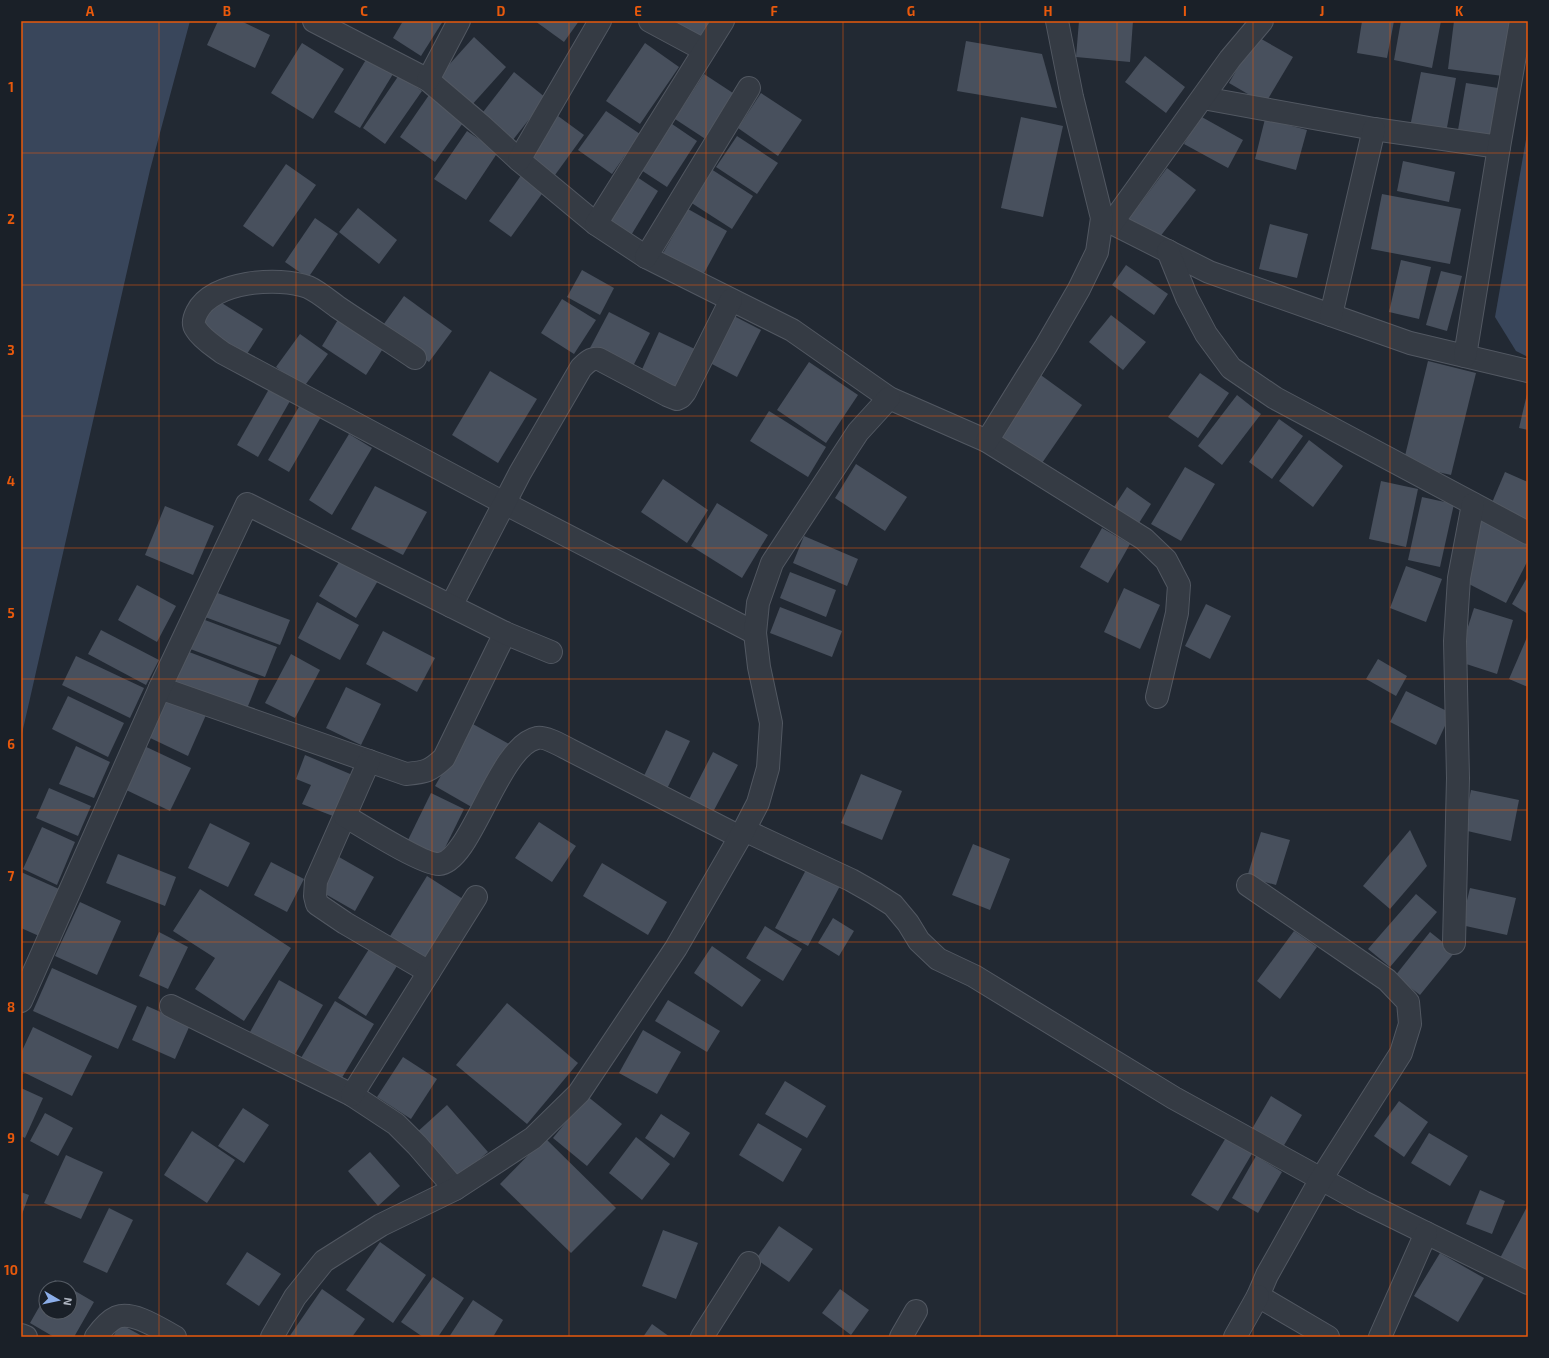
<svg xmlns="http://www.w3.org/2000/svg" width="1549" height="1358" viewBox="0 0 1549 1358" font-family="'Exo 2',sans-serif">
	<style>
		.water { fill: #39465b }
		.building { fill: #48505d }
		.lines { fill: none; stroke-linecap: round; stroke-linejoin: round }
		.minor-casing { stroke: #525862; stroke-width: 24 }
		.minor { stroke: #353b44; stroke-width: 22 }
		.grid { fill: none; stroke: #e8590c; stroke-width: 1; stroke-opacity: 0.55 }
		.neatline { fill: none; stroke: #e8590c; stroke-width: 1.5 }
		.grid-label { font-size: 13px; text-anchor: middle; font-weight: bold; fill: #e8590c }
	</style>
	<rect width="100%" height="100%" fill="#222933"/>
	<!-- water -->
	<g class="water">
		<polygon points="21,21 190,21 150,170 21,738"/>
		<polygon points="1528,128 1528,357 1516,351 1495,317"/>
	</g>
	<!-- building -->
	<g class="building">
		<polygon points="218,21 241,21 270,35 255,68 207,45"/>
		<polygon points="403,21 443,21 421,56 393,38"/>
		<polygon points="535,21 579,21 564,42"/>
		<polygon points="664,21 712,21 698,43"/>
		<polygon points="1079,21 1133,21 1130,62 1076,57"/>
		<polygon points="1362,21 1394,21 1387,58 1357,53"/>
		<polygon points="1401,21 1441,21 1432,68 1394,60"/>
		<polygon points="1454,21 1510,21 1503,76 1448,69"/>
		<polygon points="1256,36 1293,57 1265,104 1229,83"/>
		<polygon points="474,37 506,67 470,107 438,77"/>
		<polygon points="966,41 1042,54 1057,108 957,91"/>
		<polygon points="302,43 344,69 313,119 271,93"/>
		<polygon points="645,43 679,67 640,124 606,101"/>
		<polygon points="1145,56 1185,87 1166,113 1125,82"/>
		<polygon points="367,58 393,74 360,128 334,112"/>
		<polygon points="514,72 546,98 512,141 480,116"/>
		<polygon points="1421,72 1456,78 1446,133 1410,127"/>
		<polygon points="704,74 739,97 710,142 675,119"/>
		<polygon points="399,75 422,91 385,144 363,128"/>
		<polygon points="1466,83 1498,88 1490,136 1458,130"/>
		<polygon points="761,93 802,120 778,156 738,128"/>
		<polygon points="429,95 465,120 435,162 400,137"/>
		<polygon points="606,111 640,134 612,174 578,150"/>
		<polygon points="558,116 584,135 555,175 529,157"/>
		<polygon points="1200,116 1243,140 1228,168 1184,144"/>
		<polygon points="1021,117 1063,126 1043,217 1001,208"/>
		<polygon points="1265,119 1307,130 1296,170 1255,159"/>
		<polygon points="672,124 697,141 667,187 641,170"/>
		<polygon points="467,131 498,152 466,200 434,179"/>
		<polygon points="737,136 778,163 757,194 716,167"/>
		<polygon points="1403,161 1455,172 1449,202 1397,191"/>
		<polygon points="286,164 316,185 273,247 243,226"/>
		<polygon points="1167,168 1196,190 1156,242 1128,220"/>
		<polygon points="711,169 753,196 732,229 690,202"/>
		<polygon points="522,174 544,191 511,237 489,221"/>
		<polygon points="637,177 658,191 630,237 608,223"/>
		<polygon points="1382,194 1461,209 1450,264 1371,249"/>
		<polygon points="358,208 397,240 379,264 339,232"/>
		<polygon points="688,209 727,231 702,277 662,255"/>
		<polygon points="315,218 338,234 308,278 285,262"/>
		<polygon points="1270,224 1308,234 1297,278 1259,269"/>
		<polygon points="1401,260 1431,267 1419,319 1389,312"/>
		<polygon points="1126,265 1168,294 1154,315 1112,285"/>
		<polygon points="582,270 614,288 600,315 567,297"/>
		<polygon points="1441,271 1462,276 1447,331 1426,325"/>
		<polygon points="404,296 452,331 429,362 381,328"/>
		<polygon points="562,299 596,320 574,354 541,333"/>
		<polygon points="217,300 263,329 245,357 199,328"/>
		<polygon points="609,312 650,333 631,370 590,348"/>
		<polygon points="1111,315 1146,342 1123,370 1089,342"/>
		<polygon points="734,316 761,330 737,377 710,363"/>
		<polygon points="339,318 384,347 366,375 322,346"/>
		<polygon points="659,332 699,351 678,394 639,376"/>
		<polygon points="300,334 328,354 303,388 276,367"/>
		<polygon points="1428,361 1476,373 1451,475 1403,464"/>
		<polygon points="809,362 858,395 826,443 777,410"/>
		<polygon points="490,371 537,399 498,463 452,435"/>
		<polygon points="1038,373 1082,405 1040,466 995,435"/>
		<polygon points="1200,373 1229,393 1198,438 1168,417"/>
		<polygon points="269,389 290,401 258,457 237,445"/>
		<polygon points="1527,394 1528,394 1528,430 1519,428"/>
		<polygon points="1237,395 1261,414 1222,465 1198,446"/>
		<polygon points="300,405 321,417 289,472 268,460"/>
		<polygon points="769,411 826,447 808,477 750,441"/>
		<polygon points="1279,419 1303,436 1272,479 1249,462"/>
		<polygon points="349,434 372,448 332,515 309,500"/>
		<polygon points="1309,440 1343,466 1313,507 1279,481"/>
		<polygon points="856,464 907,497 885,531 835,498"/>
		<polygon points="1185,467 1215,484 1181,541 1151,524"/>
		<polygon points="1505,472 1528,482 1528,521 1491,505"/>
		<polygon points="663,479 708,510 687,543 641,512"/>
		<polygon points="1381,481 1418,489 1406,547 1369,539"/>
		<polygon points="375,486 427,512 403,555 351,529"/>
		<polygon points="1127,487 1151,504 1139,523 1114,507"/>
		<polygon points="1422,497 1454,504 1440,567 1408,560"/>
		<polygon points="717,503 768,535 742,578 691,546"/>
		<polygon points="165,506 214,526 193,575 145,555"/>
		<polygon points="1479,517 1528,542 1528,560 1506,603 1465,582"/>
		<polygon points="1102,528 1130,544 1108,583 1080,567"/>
		<polygon points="804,536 858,559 847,586 793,563"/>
		<polygon points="342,557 379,579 356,618 319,596"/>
		<polygon points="1406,566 1442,579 1426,622 1390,608"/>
		<polygon points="790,572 836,590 826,617 780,598"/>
		<polygon points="1528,576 1528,614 1512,604"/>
		<polygon points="137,585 176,606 157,642 118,620"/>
		<polygon points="1124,588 1160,605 1140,649 1104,632"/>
		<polygon points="215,592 290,620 280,645 205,617"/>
		<polygon points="317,602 359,625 340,660 298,638"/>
		<polygon points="1206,604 1231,616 1210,659 1185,646"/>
		<polygon points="780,607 842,631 832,657 770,633"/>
		<polygon points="1474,608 1513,620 1497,674 1457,661"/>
		<polygon points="197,617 277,647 265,677 185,647"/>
		<polygon points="101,630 159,660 146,685 88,654"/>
		<polygon points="383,631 435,658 417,692 366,664"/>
		<polygon points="1528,635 1528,687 1509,679"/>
		<polygon points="184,650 259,679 246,711 172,682"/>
		<polygon points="291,654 320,670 295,718 265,703"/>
		<polygon points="76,656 144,688 130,718 62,685"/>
		<polygon points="1378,659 1407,676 1396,696 1366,679"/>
		<polygon points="346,687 381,704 361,745 326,728"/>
		<polygon points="1406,691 1451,713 1436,745 1390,722"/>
		<polygon points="68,696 124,723 108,757 52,729"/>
		<polygon points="164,696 206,715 188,756 146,736"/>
		<polygon points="471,723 511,745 475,809 435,786"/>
		<polygon points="666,730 690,741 666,791 642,780"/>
		<polygon points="140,744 191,768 170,811 120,787"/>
		<polygon points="76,746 110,762 94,798 59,784"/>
		<polygon points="713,752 738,765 713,812 689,799"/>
		<polygon points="305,755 355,776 338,818 302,804 311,785 296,779"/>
		<polygon points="861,774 902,791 882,840 841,823"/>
		<polygon points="49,788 91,806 78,836 36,818"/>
		<polygon points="1471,790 1519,800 1511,841 1463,830"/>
		<polygon points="431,793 464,809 441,856 408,840"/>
		<polygon points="539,822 576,846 552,882 515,858"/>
		<polygon points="210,823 250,843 228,887 188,868"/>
		<polygon points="42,827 75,842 57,885 23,869"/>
		<polygon points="1410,830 1427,866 1390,909 1363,886"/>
		<polygon points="1261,832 1290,840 1276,885 1247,877"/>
		<polygon points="973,844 1010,859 990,910 952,895"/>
		<polygon points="118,854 176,877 165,906 106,883"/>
		<polygon points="339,857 374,877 355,911 320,891"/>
		<polygon points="271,862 304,879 287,912 254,895"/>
		<polygon points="602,863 667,902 648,935 583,896"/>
		<polygon points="807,868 840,886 808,946 775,928"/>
		<polygon points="21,872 59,889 39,936 21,928"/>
		<polygon points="427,876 466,901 425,965 387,941"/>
		<polygon points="1470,888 1516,898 1507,935 1461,925"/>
		<polygon points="200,889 291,948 244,1021 195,989 215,958 173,931"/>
		<polygon points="1416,894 1437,912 1390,967 1368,949"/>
		<polygon points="80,902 121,921 97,975 55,956"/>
		<polygon points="833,918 854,931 839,956 818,943"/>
		<polygon points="765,926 802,949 783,981 746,958"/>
		<polygon points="1294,931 1317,947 1280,999 1257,981"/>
		<polygon points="159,932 188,947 168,989 139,976"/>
		<polygon points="1430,932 1455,952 1420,995 1395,976"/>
		<polygon points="712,946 761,980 742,1007 694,973"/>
		<polygon points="369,949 397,966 366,1016 338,998"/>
		<polygon points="52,968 137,1006 118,1049 33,1011"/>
		<polygon points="279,980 323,1005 294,1056 250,1032"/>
		<polygon points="668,1000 720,1031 707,1052 655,1021"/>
		<polygon points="335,1001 374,1024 340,1081 301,1058"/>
		<polygon points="507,1003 578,1063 527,1124 456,1065"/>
		<polygon points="147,1006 190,1025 175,1059 132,1040"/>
		<polygon points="33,1027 92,1056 72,1096 21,1071 21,1053"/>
		<polygon points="643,1030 681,1052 657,1094 619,1073"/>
		<polygon points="403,1057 437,1079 411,1119 377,1097"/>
		<polygon points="785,1081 826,1106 807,1138 765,1114"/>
		<polygon points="21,1088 43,1098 25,1138 21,1136"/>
		<polygon points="587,1096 622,1124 587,1166 553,1138"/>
		<polygon points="1271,1096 1302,1115 1280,1152 1249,1134"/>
		<polygon points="1399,1101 1428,1122 1404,1157 1374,1136"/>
		<polygon points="447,1105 488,1152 455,1180 415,1134"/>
		<polygon points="243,1108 269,1125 244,1163 218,1146"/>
		<polygon points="45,1113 73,1128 58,1156 30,1141"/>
		<polygon points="661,1114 690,1133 674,1158 645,1138"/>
		<polygon points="758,1123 802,1149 783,1182 739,1155"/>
		<polygon points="192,1131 235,1160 207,1203 164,1175"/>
		<polygon points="1429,1133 1468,1156 1450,1186 1411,1163"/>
		<polygon points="1227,1136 1253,1152 1218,1211 1191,1195"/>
		<polygon points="636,1137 670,1164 642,1200 609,1173"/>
		<polygon points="545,1138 616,1208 571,1253 500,1184"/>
		<polygon points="370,1152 400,1186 378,1206 348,1171"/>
		<polygon points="66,1155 103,1172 81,1219 44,1203"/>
		<polygon points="1256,1156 1282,1172 1258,1213 1232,1198"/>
		<polygon points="1480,1190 1505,1201 1492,1234 1466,1224"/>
		<polygon points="21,1192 29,1195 21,1217"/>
		<polygon points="1528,1205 1528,1275 1499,1260"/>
		<polygon points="109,1208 133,1220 107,1273 83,1262"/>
		<polygon points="779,1226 813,1249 789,1282 756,1259"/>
		<polygon points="663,1230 698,1243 676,1299 642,1286"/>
		<polygon points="380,1242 426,1275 393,1323 346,1290"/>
		<polygon points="247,1252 281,1274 259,1306 226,1284"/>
		<polygon points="1440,1253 1484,1278 1458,1322 1414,1296"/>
		<polygon points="433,1277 464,1298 438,1337 423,1337 401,1322"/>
		<polygon points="55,1280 70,1288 50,1288"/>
		<polygon points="70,1288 94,1302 74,1337 54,1337 30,1323 46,1295 46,1312 70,1312"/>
		<polygon points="322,1289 365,1319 352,1337 289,1337"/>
		<polygon points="840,1289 869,1310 851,1335 822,1313"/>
		<polygon points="473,1300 503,1320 493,1337 449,1337"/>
		<polygon points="120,1324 144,1337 113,1337"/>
		<polygon points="652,1324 670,1337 643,1337"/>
	</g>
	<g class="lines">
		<!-- minor casing -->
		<g class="minor-casing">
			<g id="minor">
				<polyline points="314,21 428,80 482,126 519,160 596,224"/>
				<polyline points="650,21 704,50"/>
				<polyline points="723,21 596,224 646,257 792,330 889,398 987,441 1144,539 1166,560 1179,585 1177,613 1157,697"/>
				<polyline points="428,80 459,21"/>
				<polyline points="1203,98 1374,129 1499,147"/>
				<polyline points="519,160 600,21"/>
				<polyline points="1102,218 1209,272 1410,343 1528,371"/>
				<polyline points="1112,223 1230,59 1262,21"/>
				<polyline points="1168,251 1187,298 1206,334 1231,368 1275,398 1528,533"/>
				<polyline points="646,257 749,88"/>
				<polyline points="1331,315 1374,129"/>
				<polyline points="1465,356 1499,147 1521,21"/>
				<path d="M415,358c-25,-17 -51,-33 -76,-50 -10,-7 -20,-16 -31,-21 -29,-11 -96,-6 -111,25 -3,6 -5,12 -1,17 6,10 18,17 27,24l281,150 251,130"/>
				<polyline points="987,441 1046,346 1079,289 1097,252 1102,218 1072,97 1057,21"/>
				<path d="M451,606l69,-133 61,-105c6,-6 10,-10 18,-9l68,36 10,4 4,-2 4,-5 46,-92"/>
				<path d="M160,688l246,86c19,-2 23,-2 38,-16l61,-125"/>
				<polyline points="369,761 316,881 315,896 317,904 345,923 429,972"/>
				<path d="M345,816c17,10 79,49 94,48 32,-2 59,-118 98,-126 8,-2 25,8 33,12l170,87"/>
				<polyline points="744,830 851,880 874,893 893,905 908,923 919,941 938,959 974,976 1174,1098 1363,1202 1528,1283"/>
				<polyline points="1248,885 1387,980 1408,1002 1410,1024 1401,1053 1321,1179 1267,1275 1258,1296 1328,1337"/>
				<polyline points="1454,943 1458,778 1455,641 1459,578 1473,504"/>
				<polyline points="21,1001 160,688 247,504 505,633 551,652"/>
				<polyline points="171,1006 352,1095 396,1124 417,1145 455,1189"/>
				<polyline points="352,1095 476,897"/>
				<polyline points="21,1335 26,1337"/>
				<path d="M96,1337c5,-7 12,-16 21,-20 17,-6 43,12 58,20"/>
				<polyline points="272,1337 295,1297 324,1261 381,1225 455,1189 533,1138 579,1093 676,948 744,830 758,803 768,768 771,723 759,667 755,633 758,603 772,563 858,432 889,398"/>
				<polyline points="702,1337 749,1263"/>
				<polyline points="901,1337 916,1311"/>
				<polyline points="1235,1337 1258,1296"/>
				<polyline points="1380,1337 1426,1233"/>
			</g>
		</g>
		<!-- minor -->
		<use href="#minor" class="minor"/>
	</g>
	<!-- grid -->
	<path class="grid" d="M159,21v1316M296,21v1316M432,21v1316M569,21v1316M706,21v1316M843,21v1316M980,21v1316M1117,21v1316M1253,21v1316M1390,21v1316M21,153h1507M21,285h1507M21,416h1507M21,548h1507M21,679h1507M21,810h1507M21,942h1507M21,1073h1507M21,1205h1507"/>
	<!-- border -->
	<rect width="1549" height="1358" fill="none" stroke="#1a2028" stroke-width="44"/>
	<!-- north arrow -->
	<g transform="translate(58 1300) rotate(99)"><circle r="19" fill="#1a2028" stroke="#565c65"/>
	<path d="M0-3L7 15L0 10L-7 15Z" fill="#8caee9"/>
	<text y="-6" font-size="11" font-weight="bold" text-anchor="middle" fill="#afb5c1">N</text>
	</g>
	<rect x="22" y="22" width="1505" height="1314" class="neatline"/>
	<g class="grid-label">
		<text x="90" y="16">A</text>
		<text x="227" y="16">B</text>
		<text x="364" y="16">C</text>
		<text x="501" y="16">D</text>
		<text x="638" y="16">E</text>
		<text x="774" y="16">F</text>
		<text x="911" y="16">G</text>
		<text x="1048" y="16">H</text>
		<text x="1185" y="16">I</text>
		<text x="1322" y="16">J</text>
		<text x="1459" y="16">K</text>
		<text x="11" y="92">1</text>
		<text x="11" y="224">2</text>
		<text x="11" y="355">3</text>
		<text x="11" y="486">4</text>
		<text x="11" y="618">5</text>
		<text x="11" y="749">6</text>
		<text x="11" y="881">7</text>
		<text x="11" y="1012">8</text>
		<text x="11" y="1143">9</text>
		<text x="11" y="1275">10</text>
	</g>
</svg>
